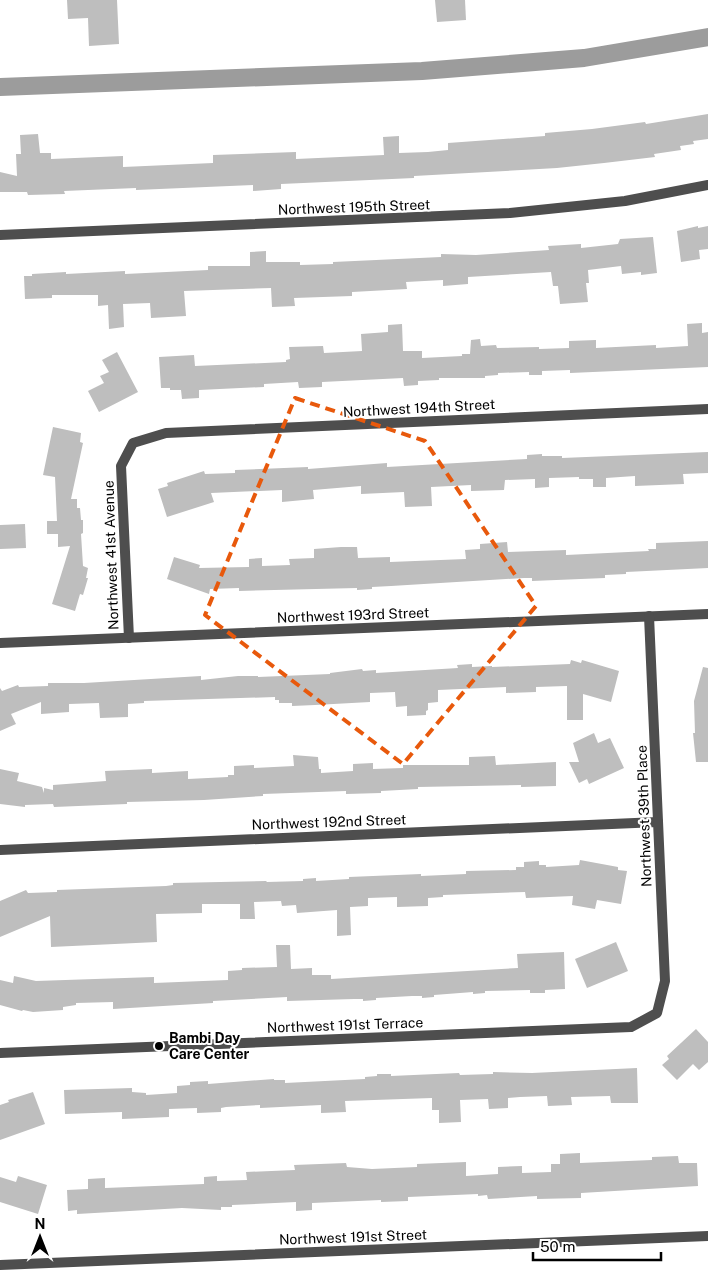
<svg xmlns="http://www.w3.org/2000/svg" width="708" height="1277" viewBox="0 0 708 1277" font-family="'Public Sans',sans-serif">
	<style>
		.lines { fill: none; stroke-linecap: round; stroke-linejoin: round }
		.canal { stroke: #9c9c9c; stroke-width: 18 }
		.building { fill: #bebebe }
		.minor { stroke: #4e4e4e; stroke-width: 10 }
		.tertiary { stroke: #4e4e4e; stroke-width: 10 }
		.marked { fill: none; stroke: #e8590c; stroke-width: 4; stroke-dasharray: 10 6; stroke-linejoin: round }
		.poi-dot { fill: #000; stroke: #fff; stroke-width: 2 }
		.labels { text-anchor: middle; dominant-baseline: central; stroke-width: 4; stroke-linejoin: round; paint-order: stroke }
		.street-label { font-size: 14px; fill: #000; stroke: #fff }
		.poi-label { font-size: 14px; font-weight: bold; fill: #000; stroke: #fff; text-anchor: start }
	</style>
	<rect width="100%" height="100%" fill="#fff"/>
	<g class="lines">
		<!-- canal -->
		<polyline class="canal" points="0,87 422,71 584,58 708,37"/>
	</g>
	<!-- building -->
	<g class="building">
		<polygon points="67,0 117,0 119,44 89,46 88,18 68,19"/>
		<polygon points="435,0 465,0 466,20 437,22"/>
		<polygon points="708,114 708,139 693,141 694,144 680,146 681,150 654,154 655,157 604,163 557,168 414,176 414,178 281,184 281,189 253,191 253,185 136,190 136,188 64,191 65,194 28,195 27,192 0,192 0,172 17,176 16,154 21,154 20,135 38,134 40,153 51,153 51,159 123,156 123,167 213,163 213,155 296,152 296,159 384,155 383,137 399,136 399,153 428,152 448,150 448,143 545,136 545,133 592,129 645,122 646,124"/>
		<polygon points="698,226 698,228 708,226 708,249 699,250 700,259 681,262 677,231"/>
		<polygon points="653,237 657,273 641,275 641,272 622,274 621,266 588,270 589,283 586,283 588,302 560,304 558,286 553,286 551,272 468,277 468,284 443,286 443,280 406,282 407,289 352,292 352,296 294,298 295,306 272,307 271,288 184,291 186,316 151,318 150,303 123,304 124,327 109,329 108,305 98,306 98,295 52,295 52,298 25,299 24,276 32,276 32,274 66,272 66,274 125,271 125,274 208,270 208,266 250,266 250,252 266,251 266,262 300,262 300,265 333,264 333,262 441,257 441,254 476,255 549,250 548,246 581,244 581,248 618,244 620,239"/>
		<polygon points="702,323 702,333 708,332 708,367 570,373 570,370 542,371 542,375 529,375 529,372 498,373 498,375 485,376 485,378 439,378 439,380 418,381 418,385 404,386 403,378 322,382 322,387 299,388 298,382 264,384 264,387 199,390 199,398 182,399 181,390 170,390 170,388 161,388 159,357 194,355 195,366 286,362 286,360 290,359 289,347 323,346 324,353 362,351 361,334 388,332 388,325 402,324 403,351 422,351 422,358 462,356 462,354 470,354 471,340 480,339 481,346 496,345 497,348 539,347 539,349 569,348 569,341 596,340 596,348 656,345 656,348 688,346 687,324"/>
		<polygon points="117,352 138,392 99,412 88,391 104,383 100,376 109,372 102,360"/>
		<polygon points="53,427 81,433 80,442 83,443 71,499 77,499 77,508 80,508 81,520 83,520 83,533 81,534 83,566 88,568 86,578 88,578 83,595 80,594 75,611 52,604 70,546 58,547 58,534 47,534 47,521 57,521 55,477 43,475"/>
		<polygon points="708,452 708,473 683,474 684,484 635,486 635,476 606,478 606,487 593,487 593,479 579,479 579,477 549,478 549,487 535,488 535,479 505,480 504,490 471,491 471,485 431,487 432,506 405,507 404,492 361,494 361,486 313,490 314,499 282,502 282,490 211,493 214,502 167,517 158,489 168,486 167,483 204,471 205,474 235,473 235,470 308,467 308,469 387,463 387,467 527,459 527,455 542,454 542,456 562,456 562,458"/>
		<polygon points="25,524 26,548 0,549 0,525"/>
		<polygon points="708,541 708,568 626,572 626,574 605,575 605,578 532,581 532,578 524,578 391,586 372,587 372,589 357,590 357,588 239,591 239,588 210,589 209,594 167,579 174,557 200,565 199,568 249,567 249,559 262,558 262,566 290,565 289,559 314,558 314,549 341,547 357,547 358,558 390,557 390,562 466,559 465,550 480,549 480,544 507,542 508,552 566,550 566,555 649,551 648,549 656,549 656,543"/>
		<polygon points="571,660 581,663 582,660 619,671 611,702 583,694 583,720 567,720 567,686 536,687 536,692 506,693 506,687 438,690 438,702 428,703 428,710 426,711 426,715 407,716 407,706 396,707 395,692 370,693 370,702 315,705 292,706 292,703 279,703 279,700 275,700 275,697 144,701 144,703 128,704 128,717 100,718 99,703 69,704 69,712 41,714 41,702 11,714 16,724 0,731 0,688 2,691 18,685 19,687 48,686 48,683 84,683 201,676 201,680 238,676 258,676 258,677 330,674 330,673 362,669 363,671 376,670 376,673 458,668 457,665 472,664 472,667 492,666 492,667 570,664"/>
		<polygon points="703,667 708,668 708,762 696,762 693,733 695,733 694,701"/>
		<polygon points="594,733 598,743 610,738 624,768 589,784 587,779 579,783 569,762 579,762 573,743"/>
		<polygon points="293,755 318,757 319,769 321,769 321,773 353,771 353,764 373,763 373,769 403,768 403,765 469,765 469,757 495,756 496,765 556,762 556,786 521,787 521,785 418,787 418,789 381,791 381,793 346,794 346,791 263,794 263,796 204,800 127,802 127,804 54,807 53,804 25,805 25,807 0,804 0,769 19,773 17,781 42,787 44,793 44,788 53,790 53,785 106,781 105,771 152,769 152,773 188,771 188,779 228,777 228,775 234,775 234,766 254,765 254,768 294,766"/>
		<polygon points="580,860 618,867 618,870 627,871 621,904 597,900 595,909 572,905 573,896 526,898 525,892 443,895 443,897 428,898 428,906 397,907 397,897 368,898 368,906 350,907 351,935 337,936 337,910 297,913 296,905 282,906 281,901 254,902 255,919 240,919 240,904 202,904 202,913 156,914 157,942 51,947 50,916 0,937 0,901 26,890 28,893 57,892 57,890 166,886 173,885 173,883 266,881 267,882 303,881 303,879 316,878 316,881 349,879 349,877 421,874 421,876 466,874 466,871 516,870 516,867 524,867 524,862 539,861 539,865 546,865 546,867 579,865"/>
		<polygon points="616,942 628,971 587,988 575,959"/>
		<polygon points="276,945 290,945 291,969 312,968 312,975 331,975 331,979 518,968 517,954 564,952 565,989 545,990 545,993 530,993 530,990 485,991 485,993 473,994 473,992 434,995 434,997 422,998 422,996 412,996 376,998 376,1000 363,1001 363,999 354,999 287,1001 287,997 213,1001 213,1003 113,1009 113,1002 76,1003 76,1005 63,1007 63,1010 33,1012 23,1010 22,1011 0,1005 0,980 13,983 14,976 36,981 154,977 154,983 228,980 228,971 242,970 242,968 277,967"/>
		<polygon points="696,1029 708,1042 708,1062 699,1070 693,1064 677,1080 662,1065 669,1059 667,1056"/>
		<polygon points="637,1068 638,1103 611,1103 610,1096 571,1097 572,1105 548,1106 547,1096 520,1097 508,1098 508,1108 489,1109 488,1099 460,1100 461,1122 439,1123 439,1110 432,1110 432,1098 345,1101 346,1112 321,1113 321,1105 260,1108 260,1105 226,1107 221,1108 221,1112 197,1113 197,1108 169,1109 169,1117 122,1119 122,1112 65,1114 64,1090 132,1088 132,1092 146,1093 146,1095 177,1093 177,1086 190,1085 190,1082 208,1081 208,1084 274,1079 274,1080 285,1080 285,1083 365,1079 365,1077 377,1076 377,1074 391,1074 391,1076 459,1073 460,1075 493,1074 493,1072 532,1073"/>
		<polygon points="33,1092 45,1124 0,1140 0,1105 9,1102 8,1100"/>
		<polygon points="580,1153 580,1163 652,1160 652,1157 678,1156 679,1163 697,1163 698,1186 581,1193 581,1198 537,1199 537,1196 488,1199 487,1195 478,1196 478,1194 408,1197 408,1201 381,1202 381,1200 312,1203 312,1210 296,1211 296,1202 232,1205 232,1207 221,1207 221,1210 182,1208 77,1214 77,1210 68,1211 67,1190 88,1189 88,1179 105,1178 105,1188 204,1184 204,1177 217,1176 217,1181 247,1180 246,1172 295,1170 294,1165 346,1163 347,1167 372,1169 417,1167 417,1164 466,1162 466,1176 498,1174 498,1167 522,1166 522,1173 551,1172 551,1164 560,1164 560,1154"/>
		<polygon points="18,1176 47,1185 38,1214 0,1202 0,1177 16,1182"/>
	</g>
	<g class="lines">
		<!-- minor -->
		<g class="minor">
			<polyline points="0,235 510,213 625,201 708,185"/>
			<polyline points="129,638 121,466 133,443 166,433 708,409"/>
			<polyline points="0,643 708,614"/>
			<polyline points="0,850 658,822"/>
			<polyline points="0,1053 631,1027 657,1013 665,981 649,616"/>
		</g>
		<!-- tertiary -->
		<polyline class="tertiary" points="0,1265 708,1236"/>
	</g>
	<!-- marked area -->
	<path class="marked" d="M295,398l130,43 111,165 -133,158 -198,-149z"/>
	<!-- markers -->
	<circle class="poi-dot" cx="159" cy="1046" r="5"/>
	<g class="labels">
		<!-- street labels -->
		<g class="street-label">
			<text transform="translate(354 207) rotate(-2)">Northwest 195th Street</text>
			<text transform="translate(419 408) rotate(-3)">Northwest 194th Street</text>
			<text transform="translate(111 555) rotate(-92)">Northwest 41st Avenue</text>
			<text transform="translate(353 615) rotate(-2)">Northwest 193rd Street</text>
			<text transform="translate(644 816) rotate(-92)">Northwest 39th Place</text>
			<text transform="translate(329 822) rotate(-2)">Northwest 192nd Street</text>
			<text transform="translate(345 1025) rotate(-2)">Northwest 191st Terrace</text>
			<text transform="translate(353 1237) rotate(-2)">Northwest 191st Street</text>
		</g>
		<!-- poi labels -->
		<g class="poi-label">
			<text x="169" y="1038">Bambi Day<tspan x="169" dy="16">Care Center</tspan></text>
		</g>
	</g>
	<!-- north arrow -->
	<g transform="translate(40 1237)" stroke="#ffffff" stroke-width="4" paint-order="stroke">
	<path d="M0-4L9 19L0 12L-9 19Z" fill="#000000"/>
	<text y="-8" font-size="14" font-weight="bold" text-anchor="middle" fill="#000000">N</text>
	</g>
	<!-- scale -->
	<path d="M533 1252v8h128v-8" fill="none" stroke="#000000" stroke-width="2.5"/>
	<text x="540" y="1252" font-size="15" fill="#000000" stroke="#ffffff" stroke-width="4" paint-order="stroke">50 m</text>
</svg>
